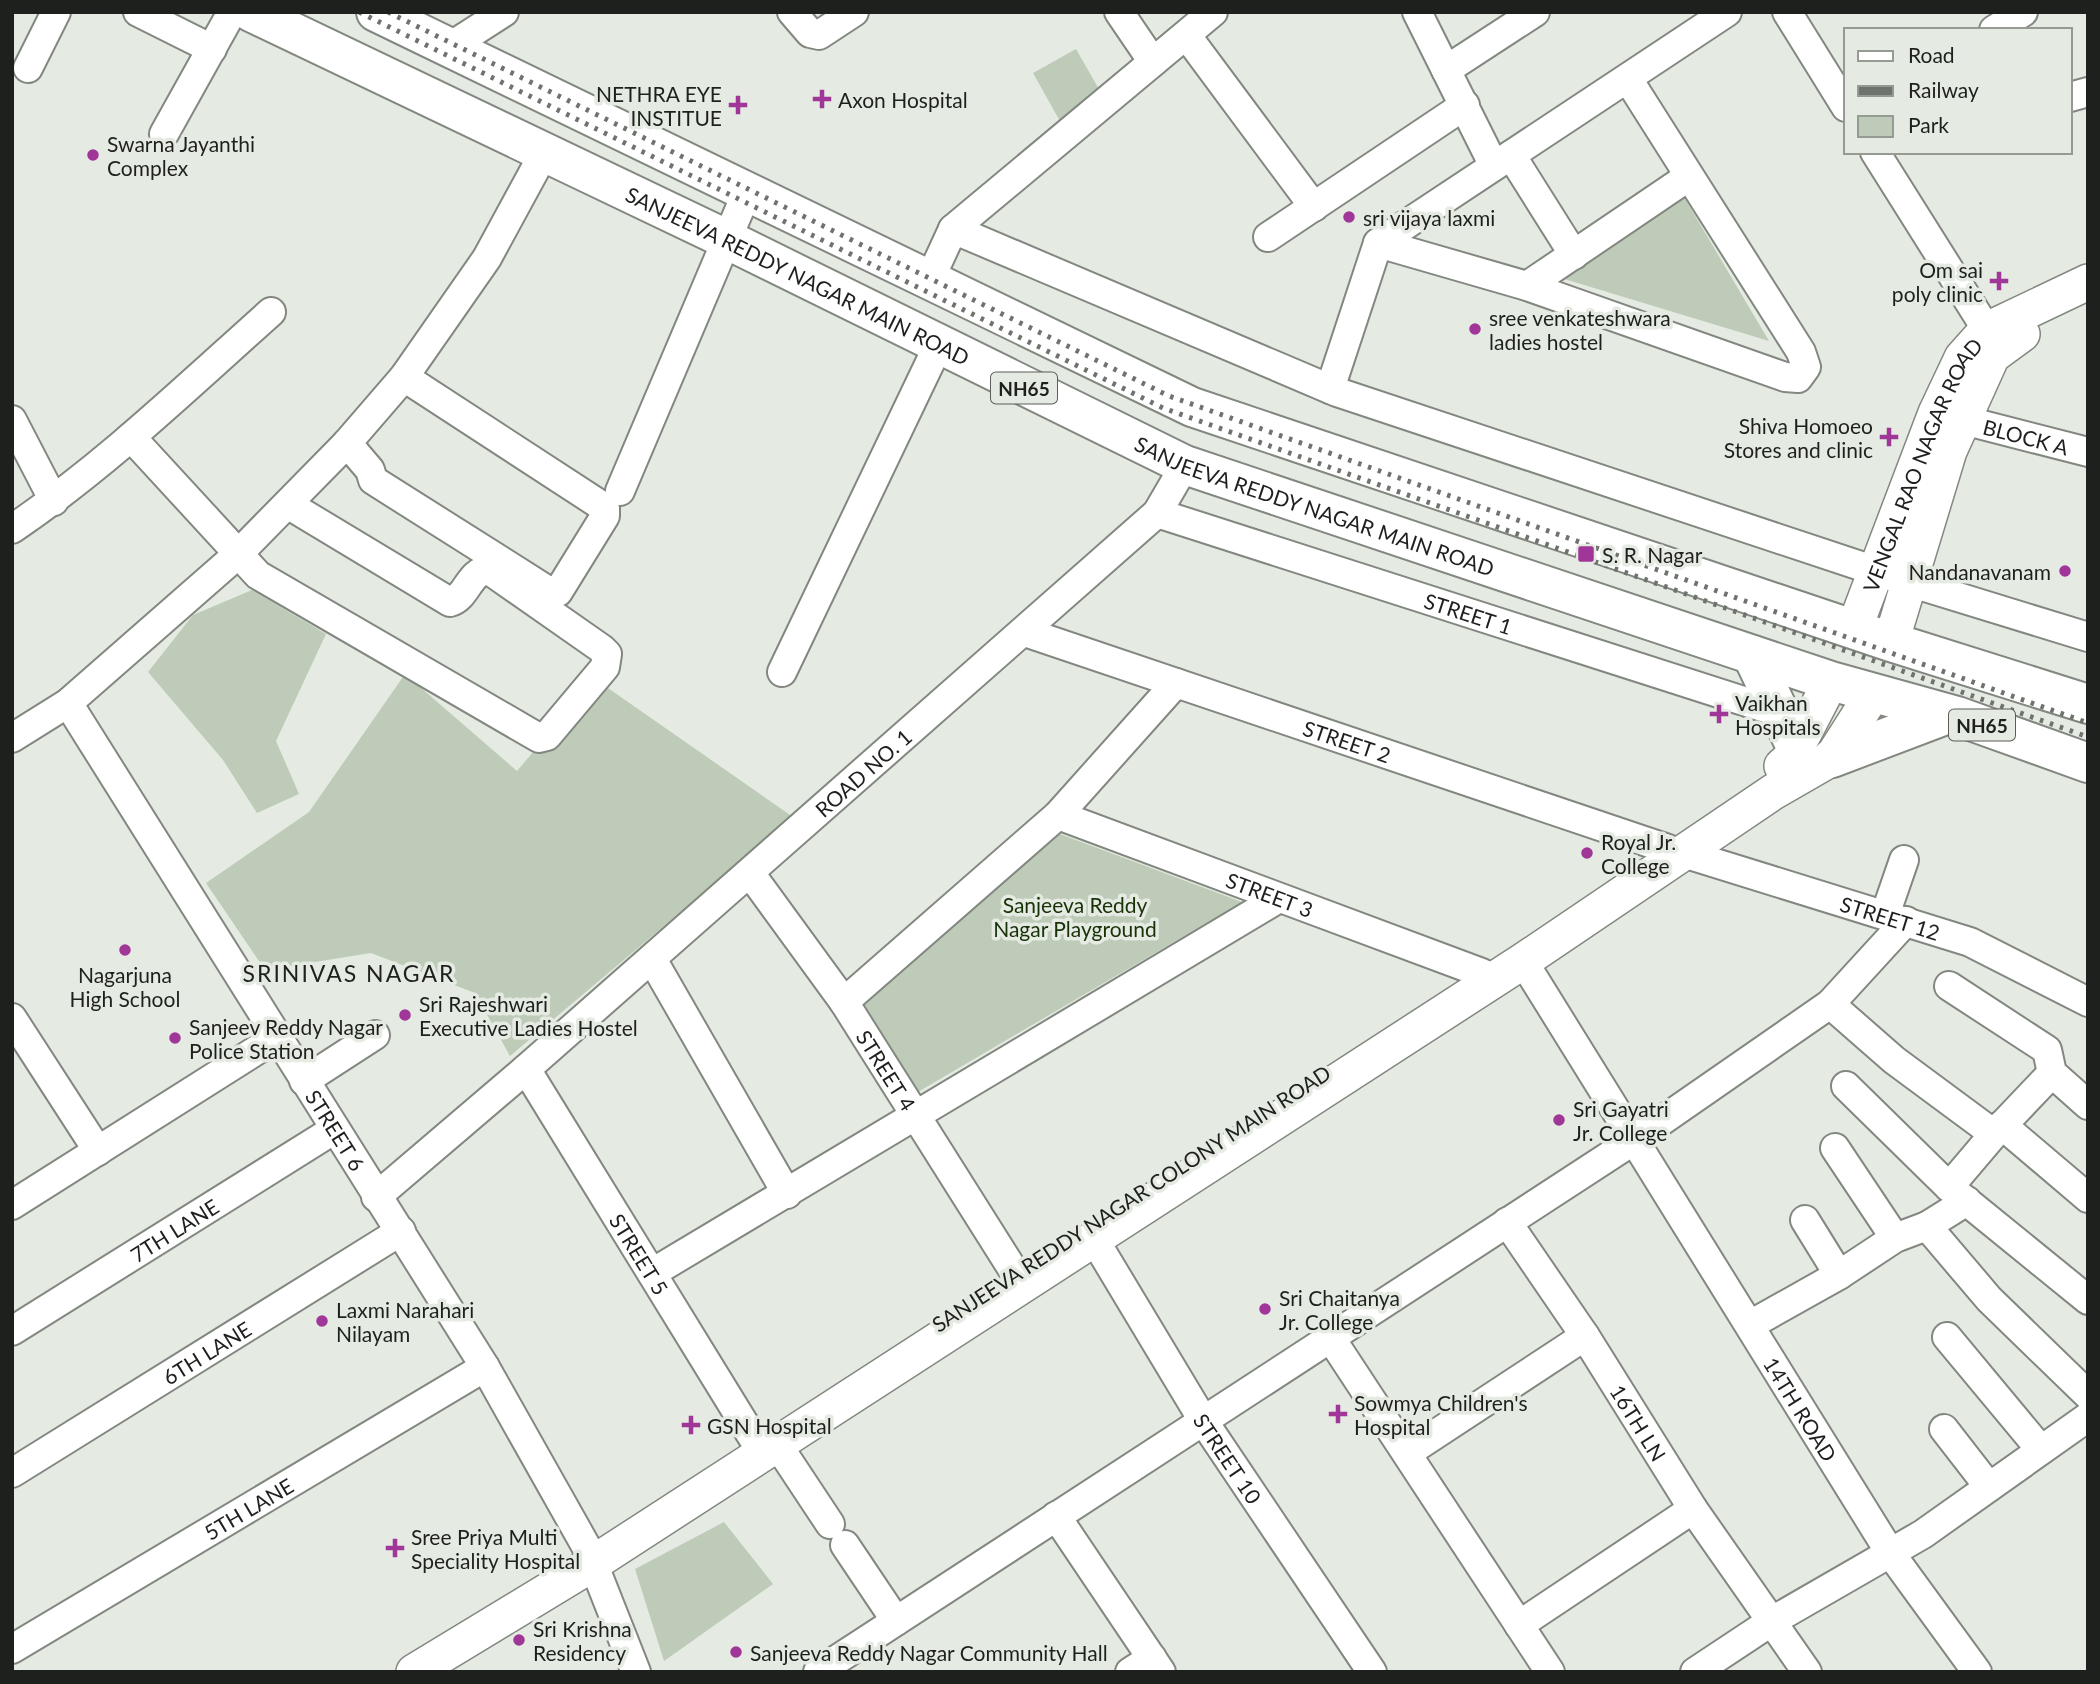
<svg xmlns="http://www.w3.org/2000/svg" width="2100" height="1684" viewBox="0 0 2100 1684" font-family="Lato,sans-serif">
	<style>
		.green { fill: #becbb8 }
		.lines { fill: none; stroke-linecap: round; stroke-linejoin: round }
		.minor-casing { stroke: #828880; stroke-width: 32 }
		.major-casing { stroke: #828880; stroke-width: 38 }
		.highway-casing { stroke: #828880; stroke-width: 42 }
		.minor { stroke: #fff; stroke-width: 28 }
		.major { stroke: #fff; stroke-width: 35 }
		.highway { stroke: #fff; stroke-width: 38 }
		.rail { stroke: #6f736d; stroke-width: 5; stroke-dasharray: 3.5 7; stroke-linecap: butt }
		.poi-dot { fill: #9f3698; stroke: #e5ebe2; stroke-width: 2.5 }
		.labels { text-anchor: middle; dominant-baseline: central; stroke-width: 7; stroke-linejoin: round; paint-order: stroke }
		.shield { fill: #e5ebe2; stroke: #5a5d58; stroke-width: 2 }
		.shield-label { font-size: 19px; font-weight: bold; fill: #1e201d }
		.poi-label { font-size: 21px; fill: #1e201d; stroke: #e5ebe2; text-anchor: start }
		.street-label { font-size: 21px; fill: #1e201d; stroke: #e5ebe2 }
		.park-label { font-size: 21px; fill: #183208; stroke: #e5ebe2 }
		.neighbourhood-label { font-size: 23px; letter-spacing: 2px; fill: #1e201d; stroke: #e5ebe2 }
	</style>
	<rect width="100%" height="100%" fill="#e5ebe2"/>
	<!-- green -->
	<g class="green">
		<polygon points="1076,49 1104,98 1061,123 1033,73"/>
		<polygon points="1684,197 1769,341 1561,278"/>
		<polygon points="252,590 326,634 276,741 299,794 257,813 223,760 148,672 193,615"/>
		<polygon points="405,674 517,771 595,679 793,817 510,1056 475,993 371,953 265,970 206,883 309,812"/>
		<polygon points="1060,834 1242,902 918,1092 863,1006"/>
		<polygon points="724,1522 773,1584 664,1661 635,1569"/>
	</g>
	<g class="lines">
		<!-- minor casing -->
		<g class="minor-casing">
			<g id="minor">
				<polyline points="138,12 212,49"/>
				<polyline points="792,12 810,33 819,35 854,12"/>
				<polyline points="1119,12 1153,62"/>
				<polyline points="1417,12 1494,166"/>
				<polyline points="1787,12 1846,107"/>
				<polyline points="1994,30 2023,12"/>
				<polyline points="1187,36 1314,207"/>
				<polyline points="448,48 504,12"/>
				<polyline points="28,68 56,12"/>
				<polyline points="1446,70 1535,12"/>
				<polyline points="2070,97 2088,92"/>
				<polyline points="164,134 232,12"/>
				<polyline points="1875,152 1987,330"/>
				<polyline points="1511,155 1574,255"/>
				<polyline points="953,229 1337,392 1909,582 2088,637"/>
				<polyline points="1268,237 1465,105"/>
				<polyline points="1378,243 1527,286 1785,377 1798,378 1806,367 1801,352 1628,79"/>
				<polyline points="930,279 953,229 1213,12"/>
				<polyline points="1527,286 1688,177"/>
				<polyline points="1330,389 1378,243 1727,12"/>
				<polyline points="12,420 54,501"/>
				<path id="s1" d="M1963,420l125,32"/>
				<path d="M131,437l127,138 281,163 8,-2 58,-69 2,-13 -5,-5 -113,-79c-20,0 -22,28 -39,32l-161,-97"/>
				<polyline points="347,443 370,470 373,480 550,592 558,592 605,516 605,508 404,377"/>
				<polyline points="620,491 747,192"/>
				<path id="s2" d="M1157,513l624,200"/>
				<path d="M12,529c93,-63 175,-142 259,-217"/>
				<path id="s3" d="M1025,632l643,217"/>
				<polyline points="782,672 938,346"/>
				<path id="s4" d="M68,703l417,664 102,181 49,124"/>
				<polyline points="12,738 68,703 237,555 347,443 404,377 487,258 544,153"/>
				<path id="s5" d="M1058,815l424,158"/>
				<path id="s6" d="M1683,853l287,89 118,60"/>
				<path id="s7" d="M750,873l94,129 171,271"/>
				<polyline points="1885,915 1904,860"/>
				<polyline points="652,959 787,1194"/>
				<path id="s8" d="M1523,961l368,593 86,118"/>
				<polyline points="1949,986 2047,1050 2052,1073 2088,1105"/>
				<polyline points="844,1002 1058,815 1176,683"/>
				<polyline points="1830,1004 1894,1060 1994,1134"/>
				<polyline points="12,1018 98,1151"/>
				<path id="s9" d="M526,1069l227,369"/>
				<polyline points="304,1081 375,1035"/>
				<polyline points="1846,1086 1949,1187 2088,1300"/>
				<polyline points="2002,1125 2088,1198"/>
				<polyline points="1835,1148 1895,1238"/>
				<polyline points="1949,1187 1994,1134 2052,1073"/>
				<path id="s10" d="M376,1197l150,-128 631,-556 28,-48"/>
				<polyline points="12,1205 276,1038"/>
				<polyline points="1805,1220 1839,1275"/>
				<path id="s11" d="M1507,1222l78,114 108,173 114,163"/>
				<polyline points="1927,1226 1989,1299 2088,1395"/>
				<path id="s12" d="M1094,1239l110,183 168,250"/>
				<polyline points="652,1273 1279,898"/>
				<polyline points="1750,1325 1839,1275 1895,1238 1927,1226 1967,1201"/>
				<path id="s13" d="M12,1331l323,-202"/>
				<polyline points="1330,1337 1550,1672"/>
				<polyline points="1947,1337 2041,1450"/>
				<polyline points="1944,1429 1989,1487"/>
				<polyline points="777,1444 830,1524"/>
				<polyline points="1407,1453 1585,1336"/>
				<path id="s14" d="M12,1473l389,-242"/>
				<polyline points="1056,1516 1161,1672"/>
				<polyline points="845,1545 896,1621"/>
				<polyline points="1519,1625 1693,1509"/>
				<path id="s15" d="M12,1649l473,-282"/>
				<polyline points="818,1672 1634,1140 1830,1004 1906,921"/>
				<polyline points="1130,1672 1152,1658"/>
				<polyline points="1695,1672 1772,1621 1923,1534 2088,1417"/>
			</g>
		</g>
		<!-- major casing -->
		<g class="major-casing">
			<g id="major">
				<path id="s16" d="M1854,629l82,-216 26,-55 25,-28 101,-48"/>
				<polyline points="1891,642 1949,451 1992,356 2022,334"/>
				<polyline points="1782,766 1791,758 1831,681"/>
				<polyline points="414,1672 592,1564 1523,961 1773,792 1832,758 1874,692"/>
			</g>
		</g>
		<!-- highway casing -->
		<g class="highway-casing">
			<g id="highway">
				<path id="s17" d="M251,12l477,228 457,225 646,216 126,35 131,47"/>
				<polyline points="376,12 1192,407 1891,642 2088,704"/>
				<polyline points="1752,655 1796,747"/>
				<polyline points="1832,758 1948,714"/>
			</g>
		</g>
		<!-- minor -->
		<use href="#minor" class="minor"/>
		<!-- major -->
		<use href="#major" class="major"/>
		<!-- highway -->
		<use href="#highway" class="highway"/>
		<!-- rail -->
		<g class="rail">
			<polyline points="359,12 1163,408 2088,737"/>
			<polyline points="388,12 1169,396 2088,723"/>
		</g>
	</g>
	<!-- markers -->
	<g class="poi-dot">
		<path d="M818.5 88.5h7v7h7v7h-7v7h-7v-7h-7v-7h7z"/>
		<path d="M734.5 94.5h7v7h7v7h-7v7h-7v-7h-7v-7h7z"/>
		<circle cx="93" cy="155" r="7"/>
		<circle cx="1349" cy="217" r="7"/>
		<path d="M1995.5 270.5h7v7h7v7h-7v7h-7v-7h-7v-7h7z"/>
		<circle cx="1475" cy="329" r="7"/>
		<path d="M1885.5 426.5h7v7h7v7h-7v7h-7v-7h-7v-7h7z"/>
		<rect x="1577" y="545" width="18" height="18" rx="3.5"/>
		<circle cx="2065" cy="571" r="7"/>
		<path d="M1715.5 703.5h7v7h7v7h-7v7h-7v-7h-7v-7h7z"/>
		<circle cx="1587" cy="853" r="7"/>
		<circle cx="125" cy="950" r="7"/>
		<circle cx="405" cy="1015" r="7"/>
		<circle cx="175" cy="1038" r="7"/>
		<circle cx="1559" cy="1120" r="7"/>
		<circle cx="1265" cy="1309" r="7"/>
		<circle cx="322" cy="1321" r="7"/>
		<path d="M1334.5 1403.5h7v7h7v7h-7v7h-7v-7h-7v-7h7z"/>
		<path d="M687.5 1414.5h7v7h7v7h-7v7h-7v-7h-7v-7h7z"/>
		<path d="M391.5 1537.5h7v7h7v7h-7v7h-7v-7h-7v-7h7z"/>
		<circle cx="519" cy="1640" r="7"/>
		<circle cx="736" cy="1652" r="7"/>
	</g>
	<g class="labels">
		<!-- shield labels -->
		<g class="shield">
			<rect x="991" y="372.5" width="66" height="31" rx="5"/>
			<rect x="1949" y="709.5" width="66" height="31" rx="5"/>
		</g>
		<g class="shield-label">
			<text x="1024" y="388">NH65</text>
			<text x="1982" y="725">NH65</text>
		</g>
		<!-- poi labels -->
		<g class="poi-label">
			<text x="722" y="93" text-anchor="end">NETHRA EYE<tspan x="722" dy="24">INSTITUE</tspan></text>
			<text x="838" y="99">Axon Hospital</text>
			<text x="107" y="143">Swarna Jayanthi<tspan x="107" dy="24">Complex</tspan></text>
			<text x="1363" y="217">sri vijaya laxmi</text>
			<text x="1983" y="269" text-anchor="end">Om sai<tspan x="1983" dy="24">poly clinic</tspan></text>
			<text x="1489" y="317">sree venkateshwara<tspan x="1489" dy="24">ladies hostel</tspan></text>
			<text x="1873" y="425" text-anchor="end">Shiva Homoeo<tspan x="1873" dy="24">Stores and clinic</tspan></text>
			<text x="1602" y="554">S. R. Nagar</text>
			<text x="2051" y="571" text-anchor="end">Nandanavanam</text>
			<text x="1735" y="702">Vaikhan<tspan x="1735" dy="24">Hospitals</tspan></text>
			<text x="1601" y="841">Royal Jr.<tspan x="1601" dy="24">College</tspan></text>
			<text x="125" y="974" text-anchor="middle">Nagarjuna<tspan x="125" dy="24">High School</tspan></text>
			<text x="419" y="1003">Sri Rajeshwari<tspan x="419" dy="24">Executive Ladies Hostel</tspan></text>
			<text x="189" y="1026">Sanjeev Reddy Nagar<tspan x="189" dy="24">Police Station</tspan></text>
			<text x="1573" y="1108">Sri Gayatri<tspan x="1573" dy="24">Jr. College</tspan></text>
			<text x="1279" y="1297">Sri Chaitanya<tspan x="1279" dy="24">Jr. College</tspan></text>
			<text x="336" y="1309">Laxmi Narahari<tspan x="336" dy="24">Nilayam</tspan></text>
			<text x="1354" y="1402">Sowmya Children's<tspan x="1354" dy="24">Hospital</tspan></text>
			<text x="707" y="1425">GSN Hospital</text>
			<text x="411" y="1536">Sree Priya Multi<tspan x="411" dy="24">Speciality Hospital</tspan></text>
			<text x="533" y="1628">Sri Krishna<tspan x="533" dy="24">Residency</tspan></text>
			<text x="750" y="1652">Sanjeeva Reddy Nagar Community Hall</text>
		</g>
		<!-- street labels -->
		<g class="street-label">
			<text stroke="none"><textPath href="#s17" startOffset="607">SANJEEVA REDDY NAGAR MAIN ROAD</textPath></text>
			<text stroke="none"><textPath href="#s1" startOffset="65">BLOCK A</textPath></text>
			<text stroke="none"><textPath href="#s16" startOffset="178">VENGAL RAO NAGAR ROAD</textPath></text>
			<text stroke="none"><textPath href="#s17" startOffset="1174">SANJEEVA REDDY NAGAR MAIN ROAD</textPath></text>
			<text stroke="none"><textPath href="#s2" startOffset="327">STREET 1</textPath></text>
			<text stroke="none"><textPath href="#s3" startOffset="340">STREET 2</textPath></text>
			<text stroke="none"><textPath href="#s10" startOffset="646">ROAD NO. 1</textPath></text>
			<text stroke="none"><textPath href="#s5" startOffset="226">STREET 3</textPath></text>
			<text stroke="none"><textPath href="#s6" startOffset="217">STREET 12</textPath></text>
			<text stroke="none"><textPath href="#s7" startOffset="240">STREET 4</textPath></text>
			<text stroke="none"><textPath href="#s4" startOffset="504">STREET 6</textPath></text>
			<text transform="translate(1131 1198) rotate(-33)">SANJEEVA REDDY NAGAR COLONY MAIN ROAD</text>
			<text stroke="none"><textPath href="#s13" startOffset="191">7TH LANE</textPath></text>
			<text stroke="none"><textPath href="#s9" startOffset="217">STREET 5</textPath></text>
			<text stroke="none"><textPath href="#s14" startOffset="229">6TH LANE</textPath></text>
			<text stroke="none"><textPath href="#s8" startOffset="527">14TH ROAD</textPath></text>
			<text stroke="none"><textPath href="#s11" startOffset="240">16TH LN</textPath></text>
			<text stroke="none"><textPath href="#s12" startOffset="257">STREET 10</textPath></text>
			<text stroke="none"><textPath href="#s15" startOffset="275">5TH LANE</textPath></text>
		</g>
		<!-- park labels -->
		<g class="park-label">
			<text x="1075" y="904">Sanjeeva Reddy<tspan x="1075" dy="24">Nagar Playground</tspan></text>
		</g>
		<!-- neighbourhood labels -->
		<g class="neighbourhood-label">
			<text x="349" y="973">SRINIVAS NAGAR</text>
		</g>
	</g>
	<!-- border -->
	<rect width="2100" height="1684" fill="none" stroke="#1e201d" stroke-width="28"/>
	<!-- legend -->
	<rect x="1844" y="28" width="228" height="126" fill="#e5ebe2" stroke="#959a93" stroke-width="2"/>
	<rect x="1858" y="51" width="35" height="10" fill="#ffffff" stroke="#959a93" stroke-width="2"/>
	<text x="1908" y="63" font-size="21" fill="#1e201d">Road</text>
	<rect x="1858" y="86" width="35" height="10" fill="#6f736d" stroke="#959a93" stroke-width="2"/>
	<text x="1908" y="98" font-size="21" fill="#1e201d">Railway</text>
	<rect x="1858" y="116" width="35" height="21" fill="#becbb8" stroke="#959a93" stroke-width="2"/>
	<text x="1908" y="133" font-size="21" fill="#1e201d">Park</text>
</svg>
